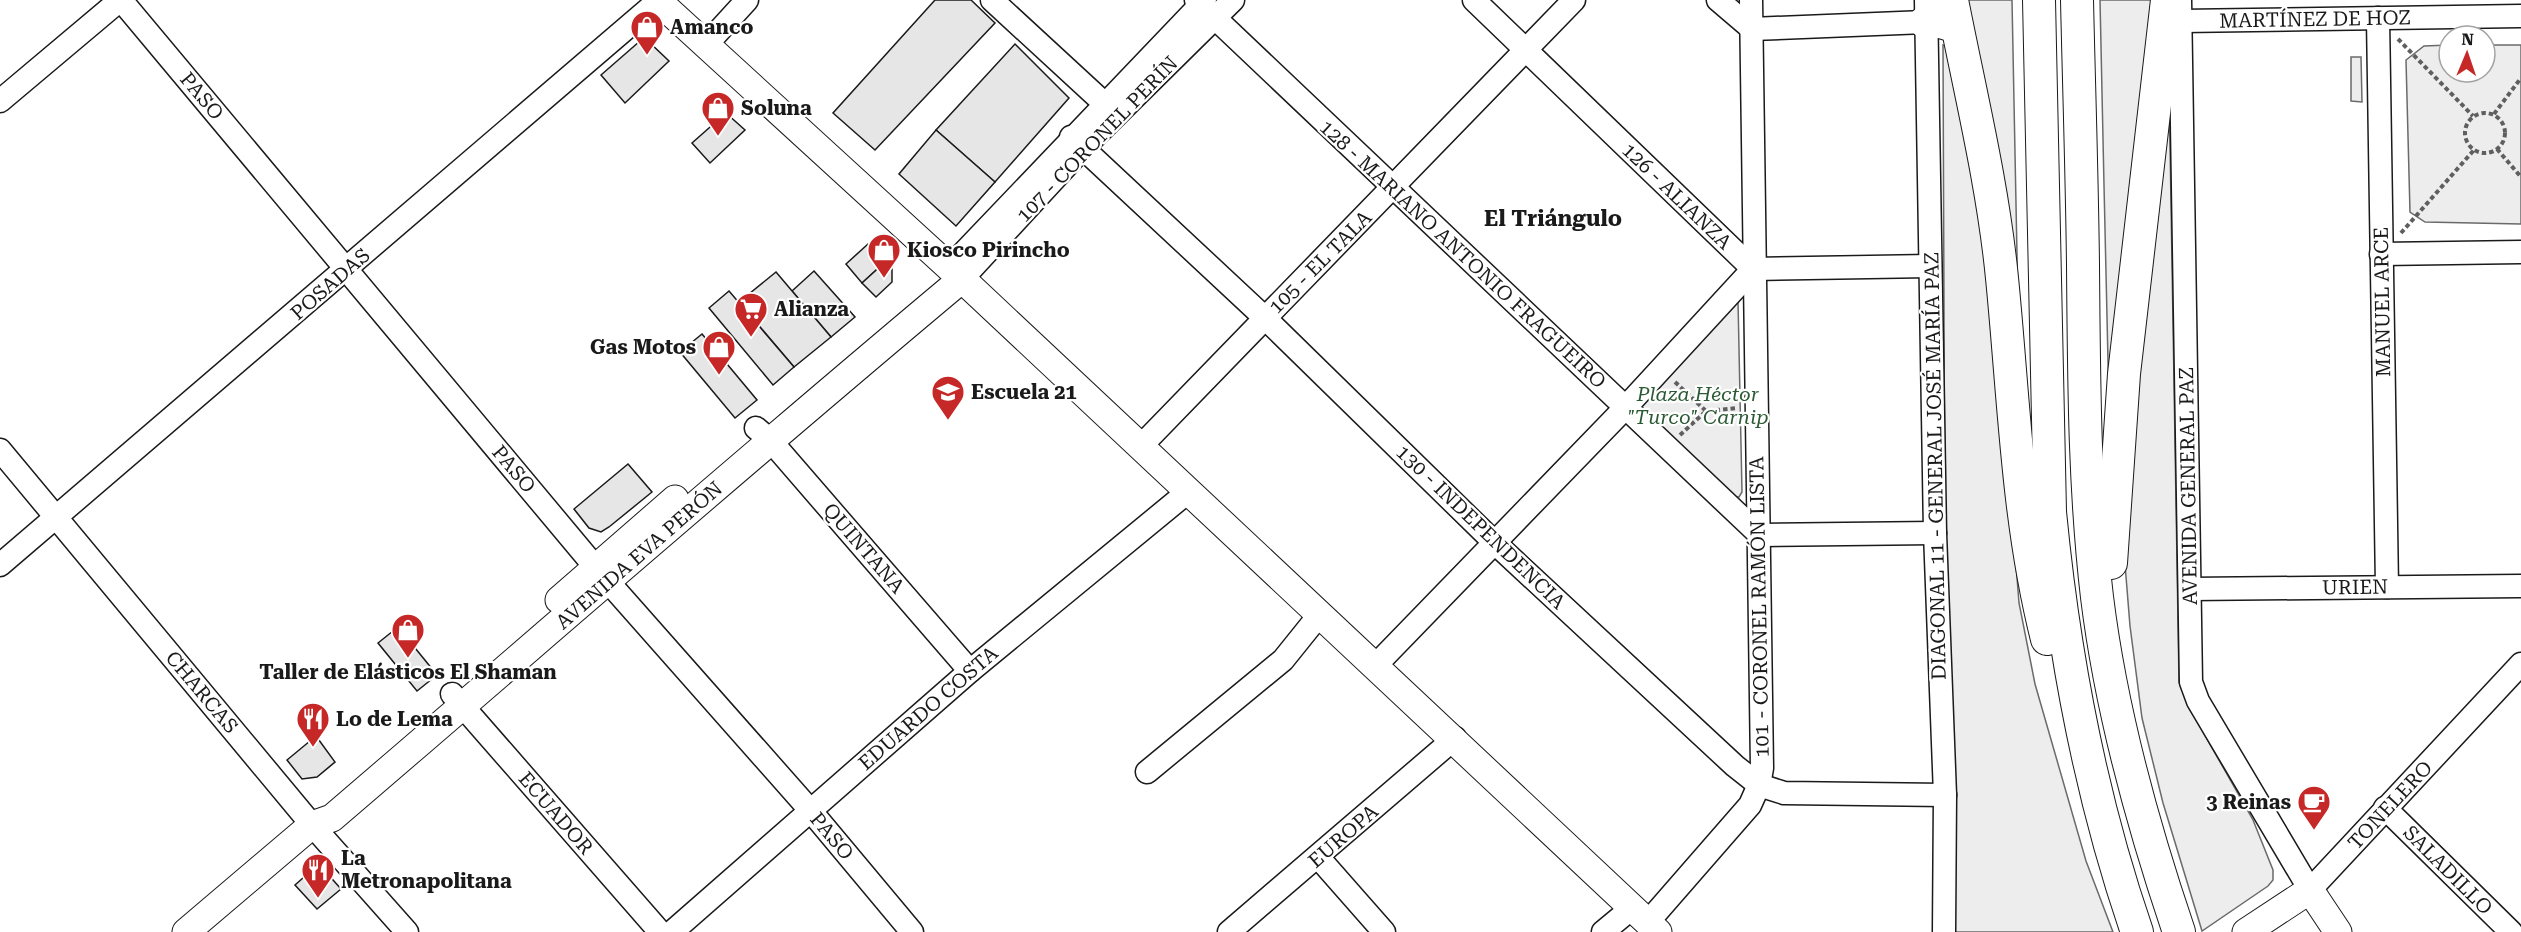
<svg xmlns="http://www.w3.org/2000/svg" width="2521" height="932" viewBox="0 0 2521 932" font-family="'Roboto Serif',serif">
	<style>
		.built { fill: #ededed; stroke: #6a6a6a; stroke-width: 1.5 }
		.building { fill: #e6e6e6; stroke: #1a1a1a; stroke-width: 1.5 }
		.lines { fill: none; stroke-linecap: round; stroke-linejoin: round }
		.minor-casing { stroke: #1a1a1a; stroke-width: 25 }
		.major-casing { stroke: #1a1a1a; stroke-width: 29 }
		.highway-casing { stroke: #1a1a1a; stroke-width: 34 }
		.path { stroke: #5f5f5f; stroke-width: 4; stroke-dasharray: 4.5 3; stroke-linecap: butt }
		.minor { stroke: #fff; stroke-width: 22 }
		.major { stroke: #fff; stroke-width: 27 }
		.highway { stroke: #fff; stroke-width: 32 }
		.labels { text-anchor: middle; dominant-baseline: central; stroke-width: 4.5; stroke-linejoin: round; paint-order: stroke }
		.street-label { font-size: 20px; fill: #1a1a1a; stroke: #fff }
		.poi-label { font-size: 20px; font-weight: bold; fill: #1a1a1a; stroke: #fff; text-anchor: start }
		.park-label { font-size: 20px; font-style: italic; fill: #2b5a34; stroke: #fff }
		.quarter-label { font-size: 22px; font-weight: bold; fill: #1a1a1a; stroke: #fff }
	</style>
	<rect width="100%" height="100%" fill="#fff"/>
	<!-- built -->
	<g class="built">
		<polygon points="1961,0 2012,0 2018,306"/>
		<polygon points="2100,0 2158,0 2109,405 2104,185"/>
		<polygon points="1943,45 1949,47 1994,284 2019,603 2035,684 2086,861 2113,932 1953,932 1945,579"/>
		<polygon points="2449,45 2449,72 2485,72 2485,45 2521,45 2521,224 2425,222 2410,212 2406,60 2424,46"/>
		<polygon points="2351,57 2361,57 2362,102 2351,101"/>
		<polygon points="2169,83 2179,682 2190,709 2253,820 2273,870 2273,880 2268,886 2202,931 2163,803 2142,718 2130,626 2122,527"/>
		<polygon points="1738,301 1742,492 1739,497 1732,497 1638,410"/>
	</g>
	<!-- building -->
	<g class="building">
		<polygon points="935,0 971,0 995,23 875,150 833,113"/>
		<polygon points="640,41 650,43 669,61 625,103 601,75"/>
		<polygon points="1015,44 1069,98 995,182 936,130"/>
		<polygon points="726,113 745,130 710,163 692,143"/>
		<polygon points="936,130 995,182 956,226 899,174"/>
		<polygon points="868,244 885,262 862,283 846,264"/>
		<polygon points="885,262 892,269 892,282 876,297 862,283"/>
		<polygon points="814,271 855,317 831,337 792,291"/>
		<polygon points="776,272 831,337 794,367 739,302"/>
		<polygon points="729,291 794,367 773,385 709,308"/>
		<polygon points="702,334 757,400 735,418 680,352"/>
		<polygon points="628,464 652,492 609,527 601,532 589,528 574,509"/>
		<polygon points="398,627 437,675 417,691 378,643"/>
		<polygon points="316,736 335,762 317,777 302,779 287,760"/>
		<polygon points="312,870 325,871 341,889 317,909 295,885"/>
	</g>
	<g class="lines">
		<!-- minor casing -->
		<g class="minor-casing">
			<g id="minor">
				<polyline points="121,0 596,568 810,810 912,932"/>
				<polyline points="992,0 1106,105"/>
				<polyline points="1196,0 1760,535 1935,533"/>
				<polyline points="1474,0 1753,269 1930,266"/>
				<polyline points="1718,0 1752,29 1925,22"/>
				<polyline points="1926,0 1935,533 1945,795 1944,932"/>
				<polyline points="2180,0 2191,682 2198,701 2310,890 2521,664"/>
				<polyline points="2378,18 2387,587"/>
				<polyline points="2182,21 2521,16"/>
				<polyline points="706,45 747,0"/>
				<polyline points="0,101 120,0"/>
				<polyline points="1071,137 1265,318 1496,544 1735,766 1759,785 1784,793 1945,795"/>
				<polyline points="2381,254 2521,252"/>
				<polyline points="949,268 1205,0"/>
				<polyline points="962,279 1082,149 1233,0"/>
				<polyline points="756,428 770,440 970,671"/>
				<polyline points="1141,446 1574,0"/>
				<polyline points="0,450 312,825 407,932"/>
				<polyline points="0,565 658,1"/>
				<polyline points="2190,589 2521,586"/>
				<polyline points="1375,666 1625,408 1753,269"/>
				<polyline points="452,694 660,932"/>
				<polyline points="1147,772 1283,660 1320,614"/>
				<polyline points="2385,808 2511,932"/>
				<polyline points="1318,857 1384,932"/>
				<polyline points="1648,922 1750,805 1759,785 1762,768 1751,0"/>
				<polyline points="672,932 970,671 1189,491"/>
				<polyline points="1229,932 1455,738"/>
				<polyline points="1603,932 1632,908"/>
			</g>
		</g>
		<!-- major casing -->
		<g class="major-casing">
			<g id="major">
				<polyline points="657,0 962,279 1658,932"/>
				<polyline points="559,600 675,499"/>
				<path d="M186,932l126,-107 20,-7c210,-180 418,-362 630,-539"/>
				<polyline points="2246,932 2310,890 2338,932"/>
			</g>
		</g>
		<!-- highway casing -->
		<g class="highway-casing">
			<g id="highway">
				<path d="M1952,0c18,92 41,185 50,278 12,121 15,242 45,361"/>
				<path d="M2039,0l11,512c14,144 40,284 87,420"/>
				<path d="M2077,0c2,88 5,177 6,265 1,111 1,222 14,332 14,114 45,226 82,335"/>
				<polyline points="1925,22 1940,22 1957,27"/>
				<polyline points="2111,563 2124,374 2167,0"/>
			</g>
		</g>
		<!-- path -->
		<g class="path">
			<polyline points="2398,39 2473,116"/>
			<circle cx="2485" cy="133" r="20"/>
			<polyline points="2494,114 2521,78"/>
			<polyline points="2497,149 2521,177"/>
			<polyline points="2401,233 2474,150"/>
			<polyline points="1675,382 1706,411"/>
			<polyline points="1680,435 1706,411 1738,408"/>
		</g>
		<!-- minor -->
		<use href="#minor" class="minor"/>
		<!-- major -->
		<use href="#major" class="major"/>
		<!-- highway -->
		<use href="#highway" class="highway"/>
	</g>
	<!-- icons -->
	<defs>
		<g id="shop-pin" transform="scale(1.725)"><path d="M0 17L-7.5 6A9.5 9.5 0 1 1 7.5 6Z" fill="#c62828" stroke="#fff"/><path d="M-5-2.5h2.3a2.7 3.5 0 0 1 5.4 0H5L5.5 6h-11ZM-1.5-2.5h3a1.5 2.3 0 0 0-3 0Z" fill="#fff"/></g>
		<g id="supermarket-pin" transform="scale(1.725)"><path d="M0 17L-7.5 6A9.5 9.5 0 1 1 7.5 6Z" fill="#c62828" stroke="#fff"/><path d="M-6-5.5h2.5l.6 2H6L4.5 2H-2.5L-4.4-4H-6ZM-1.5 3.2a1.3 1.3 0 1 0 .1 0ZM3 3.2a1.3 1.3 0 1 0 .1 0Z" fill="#fff"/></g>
		<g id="school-pin" transform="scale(1.725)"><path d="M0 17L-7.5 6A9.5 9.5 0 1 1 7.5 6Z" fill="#c62828" stroke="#fff"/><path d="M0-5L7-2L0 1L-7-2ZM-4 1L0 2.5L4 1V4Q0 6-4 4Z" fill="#fff"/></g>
		<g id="restaurant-pin" transform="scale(1.725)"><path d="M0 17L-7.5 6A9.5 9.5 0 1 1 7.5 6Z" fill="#c62828" stroke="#fff"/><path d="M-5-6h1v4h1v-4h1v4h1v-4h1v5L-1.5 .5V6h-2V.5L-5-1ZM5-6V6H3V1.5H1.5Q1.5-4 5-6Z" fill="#fff"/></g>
		<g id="cafe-pin" transform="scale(1.725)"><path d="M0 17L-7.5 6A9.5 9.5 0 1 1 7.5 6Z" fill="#c62828" stroke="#fff"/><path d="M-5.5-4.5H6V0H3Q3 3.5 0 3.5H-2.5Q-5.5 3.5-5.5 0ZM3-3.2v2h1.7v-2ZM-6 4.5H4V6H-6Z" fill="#fff"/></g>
	</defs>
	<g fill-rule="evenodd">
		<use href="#shop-pin" x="647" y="27"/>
		<use href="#shop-pin" x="718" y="108"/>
		<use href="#shop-pin" x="884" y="250"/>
		<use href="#supermarket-pin" x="751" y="309"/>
		<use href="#shop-pin" x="719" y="347"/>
		<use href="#school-pin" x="948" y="392"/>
		<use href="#shop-pin" x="408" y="630"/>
		<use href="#restaurant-pin" x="313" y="719"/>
		<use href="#cafe-pin" x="2314" y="802"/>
		<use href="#restaurant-pin" x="318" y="870"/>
	</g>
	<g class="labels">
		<!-- street labels -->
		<g class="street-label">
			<text transform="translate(2315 19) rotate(-1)">MARTÍNEZ DE HOZ</text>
			<text transform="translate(202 96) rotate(50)">PASO</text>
			<text transform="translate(1097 139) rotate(-46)">107 - CORONEL PERÍN</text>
			<text transform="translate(1677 196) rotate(44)">126 - ALIANZA</text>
			<text transform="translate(1463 254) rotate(43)">128 - MARIANO ANTONIO FRAGUEIRO</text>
			<text transform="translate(1320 262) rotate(-45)">105 - EL TALA</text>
			<text transform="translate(330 284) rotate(-41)">POSADAS</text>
			<text transform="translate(2382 302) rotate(-91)">MANUEL ARCE</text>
			<text transform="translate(1935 466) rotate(-91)">DIAGONAL 11 - GENERAL JOSÉ MARÍA PAZ</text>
			<text transform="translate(514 469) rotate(50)">PASO</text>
			<text transform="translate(2188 486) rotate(-91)">AVENIDA GENERAL PAZ</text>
			<text transform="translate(1481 527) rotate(44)">130 - INDEPENDENCIA</text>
			<text transform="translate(864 548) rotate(49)">QUINTANA</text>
			<text transform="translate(639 555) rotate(-41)">AVENIDA EVA PERÓN</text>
			<text transform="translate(2355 587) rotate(-1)">URIEN</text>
			<text transform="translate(1759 607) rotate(-91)">101 - CORONEL RAMÓN LISTA</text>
			<text transform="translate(202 692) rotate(50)">CHARCAS</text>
			<text transform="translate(928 708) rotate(-41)">EDUARDO COSTA</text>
			<text transform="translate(2390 805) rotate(-47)">TONELERO</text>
			<text transform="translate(556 813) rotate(49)">ECUADOR</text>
			<text transform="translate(832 836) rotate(50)">PASO</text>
			<text transform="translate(1343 836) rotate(-41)">EUROPA</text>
			<text transform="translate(2448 870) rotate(45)">SALADILLO</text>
		</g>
		<!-- poi labels -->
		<g class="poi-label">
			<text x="670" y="27">Amanco</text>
			<text x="741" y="108">Soluna</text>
			<text x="907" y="250">Kiosco Pirincho</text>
			<text x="774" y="309">Alianza</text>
			<text x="696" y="347" text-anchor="end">Gas Motos</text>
			<text x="971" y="392">Escuela 21</text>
			<text x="408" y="672" text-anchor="middle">Taller de Elásticos El Shaman</text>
			<text x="336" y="719">Lo de Lema</text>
			<text x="2291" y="802" text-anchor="end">3 Reinas</text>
			<text x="341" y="858">La<tspan x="341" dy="23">Metronapolitana</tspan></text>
		</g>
		<!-- park labels -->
		<g class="park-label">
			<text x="1698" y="394">Plaza Héctor<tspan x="1698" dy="23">"Turco" Carnip</tspan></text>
		</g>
		<!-- quarter labels -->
		<g class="quarter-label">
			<text x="1553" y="218">El Triángulo</text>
		</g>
	</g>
	<!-- north arrow -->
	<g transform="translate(2467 54) rotate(2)"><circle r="28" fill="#ffffff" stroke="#a3a3a3" stroke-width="1.5"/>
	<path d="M0-4.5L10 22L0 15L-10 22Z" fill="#c62828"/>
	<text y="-9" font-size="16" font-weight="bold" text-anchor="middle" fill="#1a1a1a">N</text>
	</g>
</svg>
